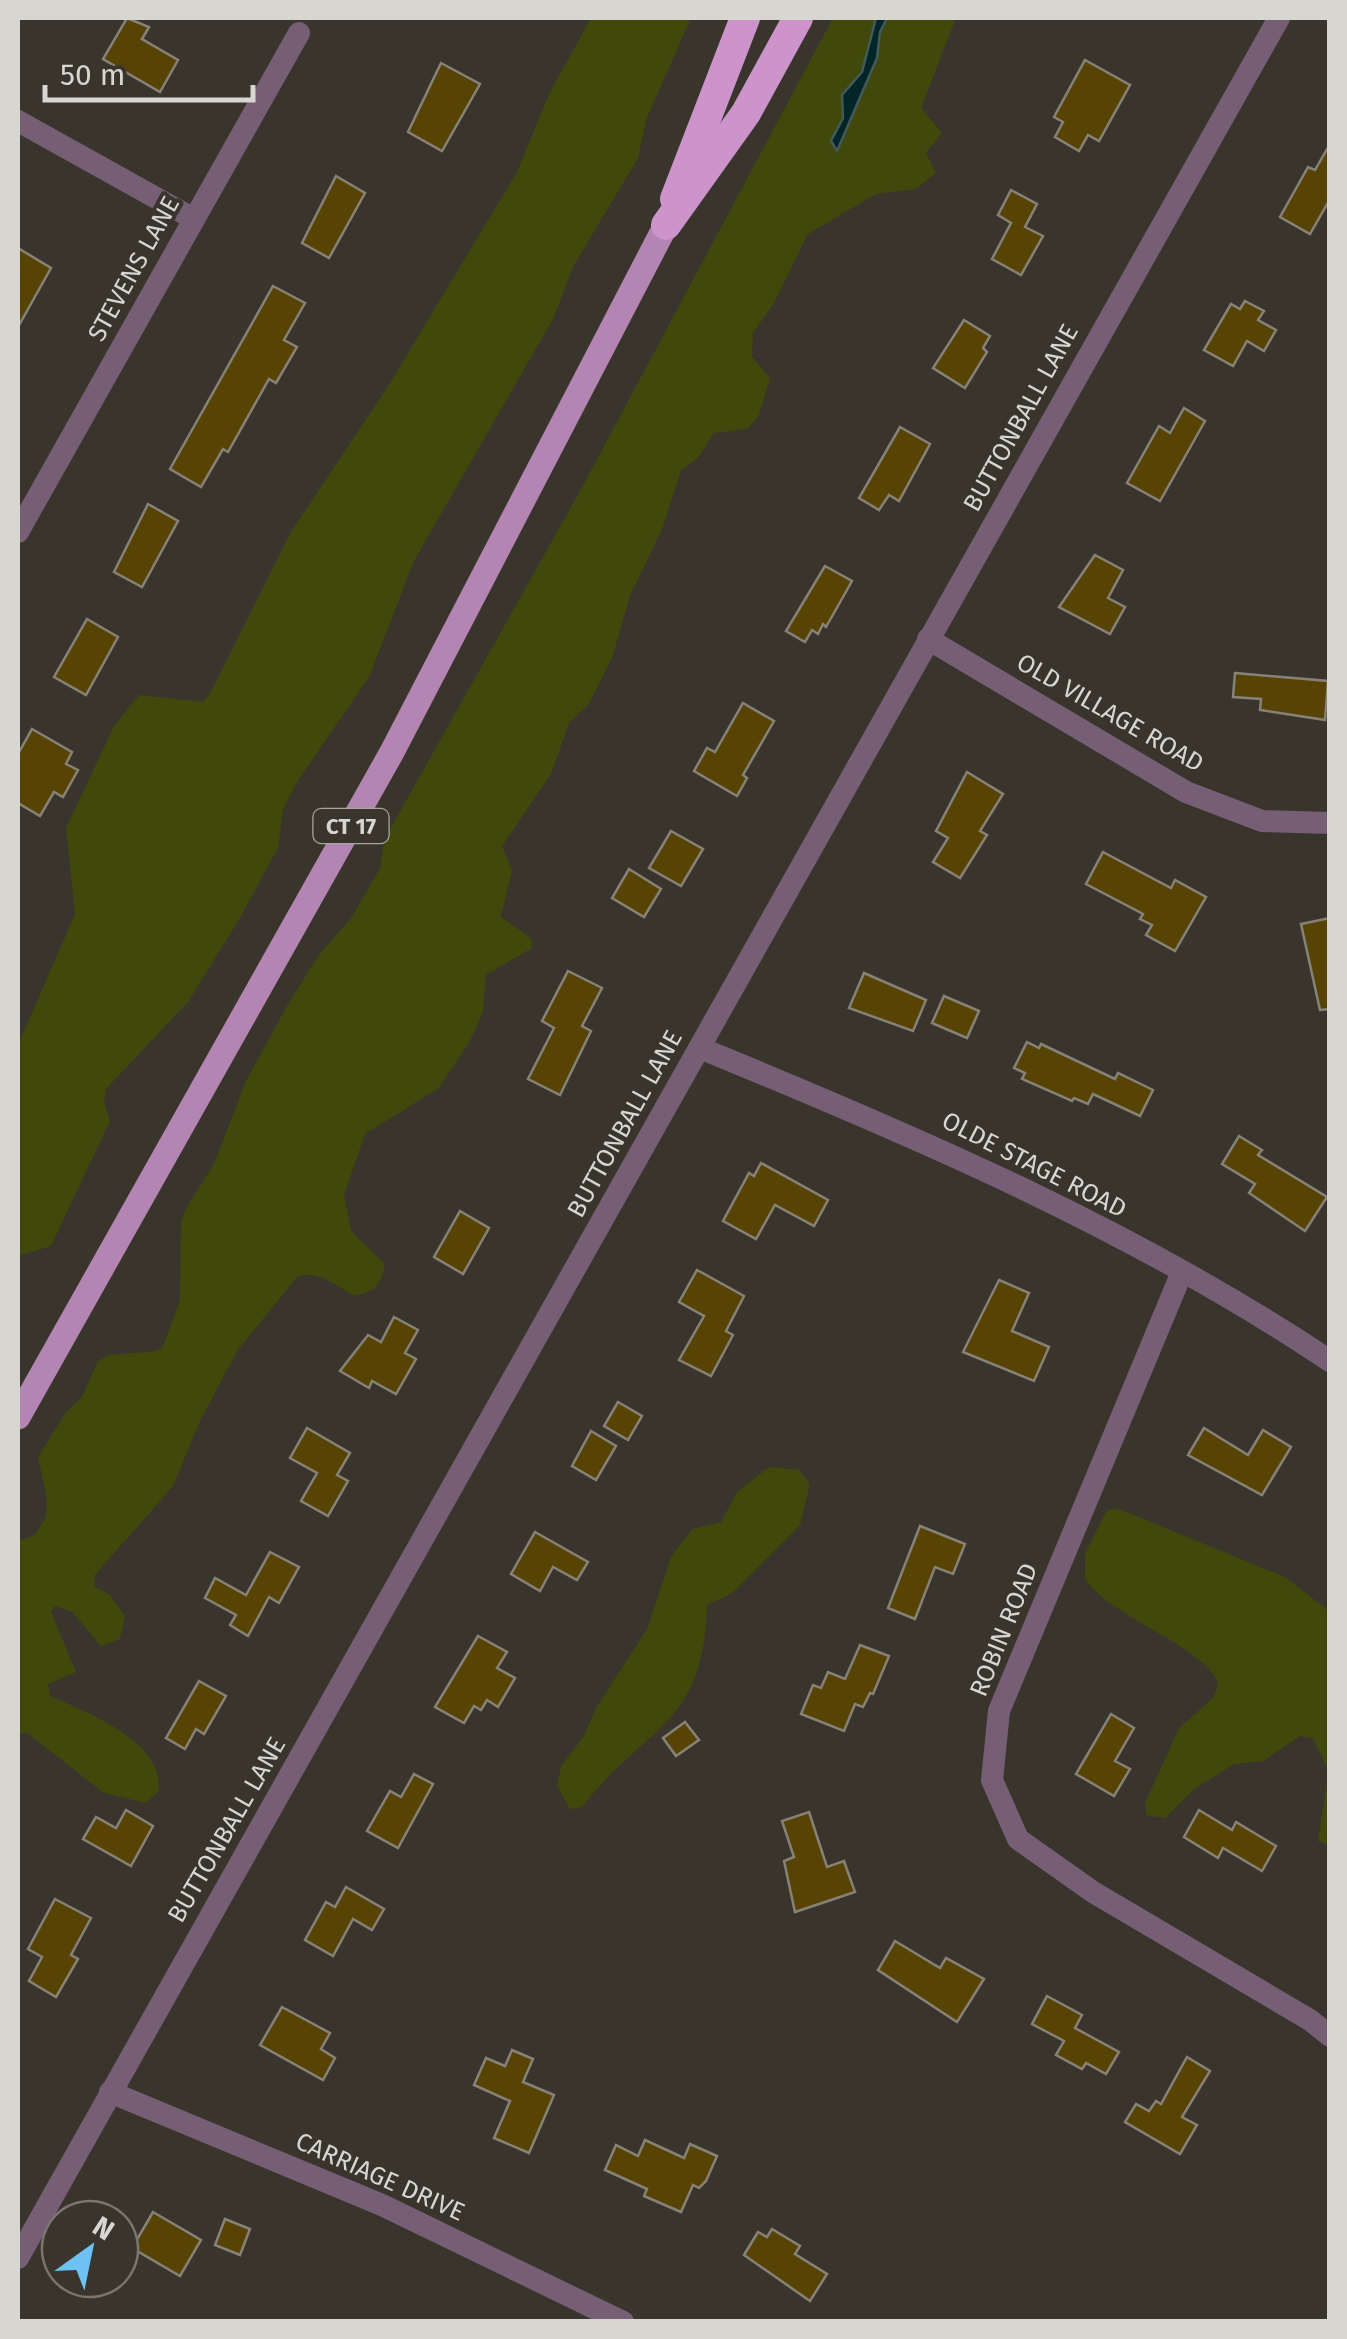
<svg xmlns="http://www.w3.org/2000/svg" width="1347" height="2339" viewBox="0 0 1347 2339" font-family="'Fira Sans',sans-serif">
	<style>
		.green { fill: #41480c }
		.water { fill: #022527; stroke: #425a5a; stroke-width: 2.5 }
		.building { fill: #574404; stroke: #868278; stroke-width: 2.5 }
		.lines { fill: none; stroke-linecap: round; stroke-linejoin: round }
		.minor { stroke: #765f75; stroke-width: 22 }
		.primary { stroke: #b485b2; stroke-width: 25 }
		.motorway { stroke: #cc94ca; stroke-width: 30 }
		.labels { text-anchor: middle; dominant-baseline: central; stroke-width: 8; stroke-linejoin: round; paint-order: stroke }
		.shield { fill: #39352d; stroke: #a8a6a0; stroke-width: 2.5 }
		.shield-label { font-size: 22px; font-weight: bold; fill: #d8d6d1 }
		.street-label { font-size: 25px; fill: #d8d6d1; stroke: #39352d }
	</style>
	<rect width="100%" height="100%" fill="#39352d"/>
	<!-- green -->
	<g class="green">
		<polygon points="591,18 691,18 646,120 638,158 574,265 553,319 414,561 369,677 297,782 283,810 278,848 240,918 188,1002 106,1089 104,1102 110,1121 51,1246 18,1256 18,1045 75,914 66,828 114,726 139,695 203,702 211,692 291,532 387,388 517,172 550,92"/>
		<path d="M833,18h43l-14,54 -20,23 1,23 -12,23 46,-83 3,-26 7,-14h69l-35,90 21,25 -16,20 10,20 -20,16 -40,5 -68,40 -34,69 -21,30 -1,24 18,21 -11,37 -12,14 -33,4 -16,25 -17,12 -18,57 -33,69 -18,62 -23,46 -20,19 -18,51 -49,72 10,24 -11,47 30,21 1,10 -46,27 -3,37 -13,29 -31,47 -74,46 -21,61 7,36 34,33c-4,22 -10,27 -31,32 -18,-11 -34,-25 -56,-20l-61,75 -37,70 -27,65 -79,90 1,11 15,8 15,21 -5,23 -19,7 -29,-34 -17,-6 -4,6 25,60 -28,12 2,12c36,16 117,46 108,96l-12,11 -42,-10 -78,-61 -8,3v-194l17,-6 11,-18 1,-17 -9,-43 28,-45 16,-15 16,-36 12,-6 47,-4 6,-5 17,-46 1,-78 5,-14 28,-44 32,-83 41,-75 31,-50 34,-39 28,-49 4,-28 196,-349z"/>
		<path d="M769,1467l30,3 11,14 -10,41 -69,69 -24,11c-3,123 -62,120 -125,202l-12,2 -13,-23 4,-20 23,-30 12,-28 51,-79 24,-72 21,-28 29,-7 16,-30z"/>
		<path d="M1119,1509l166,68 44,34v234l-11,-4 11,-69 -16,-34 -13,-2 -37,25 -29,3 -41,26 -28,28 -19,-3 -1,-12 34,-75 34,-30 5,-13c-7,-36 -107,-67 -133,-106v-26l22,-43z"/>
	</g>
	<!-- water -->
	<polygon class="water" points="876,18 887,18 880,32 877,58 837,151 831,141 843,118 842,95 862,72"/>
	<!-- building -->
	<g class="building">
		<polygon points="127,18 149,27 142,39 178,60 160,92 103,59"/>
		<polygon points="1085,60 1130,85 1099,141 1088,135 1079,151 1055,137 1063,122 1054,117"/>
		<polygon points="441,63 480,84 442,151 408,132"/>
		<polygon points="1330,144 1330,199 1310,234 1280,217 1308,167 1315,170"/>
		<polygon points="336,176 365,193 329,258 302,243"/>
		<polygon points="1011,190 1037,204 1025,227 1043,236 1021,275 992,259 1011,223 998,215"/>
		<polygon points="18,248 51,268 18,327"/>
		<polygon points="273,286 305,303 284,340 297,347 276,383 269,379 228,452 223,449 201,487 170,469"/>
		<polygon points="1245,301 1264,311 1258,320 1276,330 1264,351 1247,341 1233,366 1204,350 1231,304 1240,309"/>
		<polygon points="964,320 990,336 983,348 987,352 965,388 933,368"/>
		<polygon points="1184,408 1205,421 1160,501 1127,483 1159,426 1170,433"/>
		<polygon points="900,427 930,444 899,501 889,495 879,510 859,498"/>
		<polygon points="148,504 178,521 142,587 114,572"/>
		<polygon points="1095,555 1123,570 1108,598 1125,607 1110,634 1059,607"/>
		<polygon points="825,566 852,581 826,627 823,624 818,634 812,630 805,642 786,631"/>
		<polygon points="87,619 118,637 86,695 54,677"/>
		<polygon points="1235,673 1328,681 1325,720 1260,710 1261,699 1233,697"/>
		<polygon points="743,703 774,721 743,775 747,778 737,796 694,771 707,748 715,752"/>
		<polygon points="32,729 72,752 66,764 78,770 63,797 54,792 40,816 18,803 18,754"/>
		<polygon points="967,772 1003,794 980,831 987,835 960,878 933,862 948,838 936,831"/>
		<polygon points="671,831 703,849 681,886 649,868"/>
		<polygon points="1103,852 1171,888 1175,880 1206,897 1175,951 1146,935 1152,925 1140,919 1143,914 1086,884"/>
		<polygon points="629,869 661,889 644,917 612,898"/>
		<polygon points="1330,918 1330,1009 1320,1010 1301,924"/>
		<polygon points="568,971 602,988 582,1026 591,1031 560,1095 528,1079 554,1028 542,1021"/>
		<polygon points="864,973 926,1000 913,1031 849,1008"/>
		<polygon points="944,996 979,1011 967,1038 932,1023"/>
		<polygon points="1027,1042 1039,1048 1041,1044 1115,1079 1118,1073 1153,1090 1140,1116 1093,1094 1088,1104 1074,1098 1072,1101 1022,1079 1025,1073 1014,1068"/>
		<polygon points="1239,1136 1262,1150 1258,1155 1327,1197 1305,1231 1249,1193 1255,1184 1222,1164"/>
		<polygon points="761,1163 828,1200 814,1226 775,1205 756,1239 723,1221 749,1173 754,1176"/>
		<polygon points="460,1211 489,1228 463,1274 434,1257"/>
		<polygon points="697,1270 744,1296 726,1331 733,1335 711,1376 679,1360 704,1316 679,1302"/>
		<polygon points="999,1280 1029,1293 1012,1331 1049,1347 1034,1381 963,1352"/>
		<polygon points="394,1317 418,1330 405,1353 416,1359 396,1394 372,1381 369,1388 340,1371 368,1335 381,1342"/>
		<polygon points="618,1402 642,1416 628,1440 604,1426"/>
		<polygon points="307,1428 350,1453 337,1475 348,1481 328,1516 301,1501 317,1473 290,1458"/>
		<polygon points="1204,1428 1248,1455 1263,1430 1291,1447 1262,1495 1188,1455"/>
		<polygon points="591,1431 616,1446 596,1480 572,1466"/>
		<polygon points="920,1526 965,1544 953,1574 935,1567 915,1619 888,1608"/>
		<polygon points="535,1532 588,1562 577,1580 553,1567 540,1591 511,1574"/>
		<polygon points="270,1552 299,1567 279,1603 269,1597 248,1636 230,1625 236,1615 205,1598 215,1578 246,1595"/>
		<polygon points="478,1636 507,1652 497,1668 515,1678 498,1707 487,1700 481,1710 474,1706 464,1723 435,1707"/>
		<polygon points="860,1645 889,1656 873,1694 870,1693 863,1707 855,1704 844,1731 801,1714 813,1685 821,1688 828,1672 845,1679"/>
		<polygon points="199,1681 226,1696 204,1734 196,1729 185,1749 166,1738"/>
		<polygon points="1111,1714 1134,1728 1115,1761 1130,1769 1114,1796 1076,1774"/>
		<polygon points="685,1722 699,1740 676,1756 663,1738"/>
		<polygon points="414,1774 433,1784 398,1848 367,1831 390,1791 401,1797"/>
		<polygon points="126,1810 153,1826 131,1866 83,1839 96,1817 116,1828"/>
		<polygon points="1199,1810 1232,1830 1236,1822 1276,1846 1262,1871 1223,1848 1218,1858 1184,1837"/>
		<polygon points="809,1812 827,1867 844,1861 855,1892 795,1912 784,1861 794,1857 782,1821"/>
		<polygon points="346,1887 384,1909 372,1930 353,1919 333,1956 305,1940 326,1902 335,1907"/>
		<polygon points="55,1899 91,1918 71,1955 78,1959 56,1997 29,1981 42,1957 28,1949"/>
		<polygon points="895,1941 940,1968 946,1958 984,1979 957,2022 878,1970"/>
		<polygon points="1047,1996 1082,2015 1075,2028 1119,2052 1106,2074 1086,2063 1082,2069 1056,2055 1064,2041 1032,2024"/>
		<polygon points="282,2007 330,2033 321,2049 335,2058 323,2080 260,2045"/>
		<polygon points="512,2050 533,2059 523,2082 554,2095 529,2153 494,2138 510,2101 474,2085 486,2058 505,2066"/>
		<polygon points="1187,2057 1210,2071 1182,2117 1197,2125 1180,2154 1125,2122 1136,2104 1149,2111 1156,2101 1161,2104"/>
		<polygon points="645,2140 684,2158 690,2144 717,2156 706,2181 699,2188 693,2185 681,2212 644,2196 647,2189 605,2170 616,2145 638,2156"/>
		<polygon points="153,2212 201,2240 180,2276 132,2248"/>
		<polygon points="225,2219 250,2229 240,2255 215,2245"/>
		<polygon points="772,2229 800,2246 795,2254 827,2274 810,2301 744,2255 758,2232 767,2237"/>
	</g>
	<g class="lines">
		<!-- minor -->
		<g class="minor">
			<polyline points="18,121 194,219"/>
			<polyline points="18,532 299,33"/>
			<polyline points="928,639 1186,792 1262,821 1330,823"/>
			<path d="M700,1048c217,89 434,182 630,313"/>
			<polyline points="1182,1272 999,1711 992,1780 1018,1839 1093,1892 1310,2020 1330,2036"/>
			<polyline points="110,2092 382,2205 623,2322"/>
			<polyline points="18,2258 1279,18"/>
		</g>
		<!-- primary -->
		<polyline class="primary" points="18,1417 392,752 666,225"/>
		<!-- motorway -->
		<g class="motorway">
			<polyline points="675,199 745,18"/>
			<polyline points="666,225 746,113 798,18"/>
		</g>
	</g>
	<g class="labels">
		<!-- shield labels -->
		<rect class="shield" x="313.5" y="809" width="75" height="34" rx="8"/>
		<g class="shield-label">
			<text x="351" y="826">CT 17</text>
		</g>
		<!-- street labels -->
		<g class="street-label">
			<text transform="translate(134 269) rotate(-61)">STEVENS LANE</text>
			<text transform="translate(1021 418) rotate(-61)">BUTTONBALL LANE</text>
			<text transform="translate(1110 713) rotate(30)">OLD VILLAGE ROAD</text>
			<text transform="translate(625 1124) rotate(-61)">BUTTONBALL LANE</text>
			<text transform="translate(1034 1165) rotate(27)">OLDE STAGE ROAD</text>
			<text transform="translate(1004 1630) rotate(-68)">ROBIN ROAD</text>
			<text transform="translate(227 1830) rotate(-60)">BUTTONBALL LANE</text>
			<text transform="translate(380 2177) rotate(24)">CARRIAGE DRIVE</text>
		</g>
	</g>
	<!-- border -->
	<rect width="1347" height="2339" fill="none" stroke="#d8d6d1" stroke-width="40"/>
	<!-- north arrow -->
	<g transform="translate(90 2249) rotate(33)"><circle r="48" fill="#39352d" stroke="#79756f" stroke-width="2.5"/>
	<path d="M0-8L18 38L0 25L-18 38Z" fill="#6dc2f3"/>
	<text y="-15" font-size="28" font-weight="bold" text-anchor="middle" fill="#d8d6d1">N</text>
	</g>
	<!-- scale -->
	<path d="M45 85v15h208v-15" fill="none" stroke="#d8d6d1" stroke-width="5"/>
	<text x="60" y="85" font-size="30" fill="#d8d6d1" stroke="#39352d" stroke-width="8" paint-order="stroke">50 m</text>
</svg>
